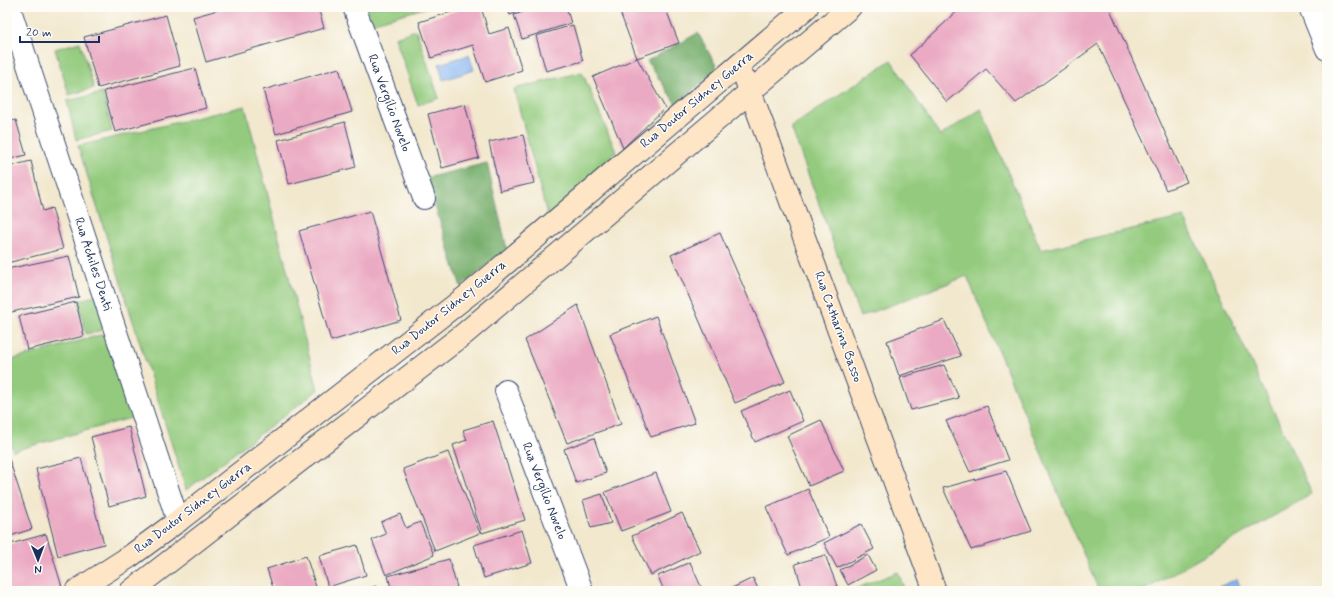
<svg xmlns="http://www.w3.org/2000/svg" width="1334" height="598" viewBox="0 0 1334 598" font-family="Mynerve,sans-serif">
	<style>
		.green { fill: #93ca7d; stroke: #577c6e }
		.forest { fill: #76ae6c; stroke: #486e65 }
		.water { fill: #87b6f2; stroke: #5172a8 }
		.building { fill: #ebaac3 }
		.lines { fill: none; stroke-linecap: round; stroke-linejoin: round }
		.street-casing { stroke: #3b4b6f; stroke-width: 24 }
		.secondary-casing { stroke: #3b4b6f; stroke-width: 24 }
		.street { stroke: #fff; stroke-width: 22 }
		.secondary { stroke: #fde5c5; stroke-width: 22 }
		.labels { text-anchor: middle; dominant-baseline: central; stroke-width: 3; stroke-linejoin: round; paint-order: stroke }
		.street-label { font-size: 13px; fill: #1b2f5e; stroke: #fdfcf7 }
	</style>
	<rect width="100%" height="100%" fill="#fdfcf7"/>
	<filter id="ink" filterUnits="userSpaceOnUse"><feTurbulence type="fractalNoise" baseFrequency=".025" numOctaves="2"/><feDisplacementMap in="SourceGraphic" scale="8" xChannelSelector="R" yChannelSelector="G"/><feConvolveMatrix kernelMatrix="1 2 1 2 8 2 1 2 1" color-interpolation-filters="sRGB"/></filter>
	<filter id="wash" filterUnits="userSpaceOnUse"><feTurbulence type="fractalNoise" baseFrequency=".012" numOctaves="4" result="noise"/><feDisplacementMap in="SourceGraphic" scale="16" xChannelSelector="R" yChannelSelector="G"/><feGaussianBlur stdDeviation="0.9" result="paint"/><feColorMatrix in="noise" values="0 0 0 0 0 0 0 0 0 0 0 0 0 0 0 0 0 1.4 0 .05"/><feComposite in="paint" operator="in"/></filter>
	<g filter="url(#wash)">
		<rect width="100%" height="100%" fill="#f2e8ce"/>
		<!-- green -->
		<g class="green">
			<polygon points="366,7 428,7 371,23"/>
			<polygon points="416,30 439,98 418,105 395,37"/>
			<polygon points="80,42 94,88 69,95 55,49"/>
			<polygon points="891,60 940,136 981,109 1041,250 1184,217 1312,494 1143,591 1099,591 967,276 860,317 791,127"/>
			<polygon points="582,72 616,152 548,218 514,89"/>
			<polygon points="103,93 112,131 76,140 67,101"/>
			<polygon points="245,106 318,390 186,490 78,146"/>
			<polygon points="100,294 111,328 86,334 78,301"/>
			<polygon points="115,331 138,416 13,451 7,429 7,361"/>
			<polygon points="898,572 905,591 850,591"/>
		</g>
		<!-- forest -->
		<g class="forest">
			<polygon points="698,33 718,69 676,104 647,61"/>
			<polygon points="487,163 507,249 461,287 426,178"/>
		</g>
		<!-- water -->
		<g class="water">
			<polygon points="469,55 474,70 443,80 439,64"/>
			<polygon points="1237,579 1242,591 1215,591 1214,589"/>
		</g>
		<g id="blocks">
			<!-- building -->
			<g class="building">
				<polygon points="228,7 318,7 324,28 206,62 193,17"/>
				<polygon points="467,7 481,7 489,34 509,28 522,70 485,82 473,45 431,58 419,22"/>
				<polygon points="507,7 531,7 510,15"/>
				<polygon points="537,7 566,7 571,23 522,39 514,15"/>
				<polygon points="618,7 665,7 679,43 637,58"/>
				<polygon points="962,7 1109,7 1187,182 1166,190 1098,44 1016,103 986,69 947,102 910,55"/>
				<polygon points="166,15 180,66 98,88 84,37"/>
				<polygon points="573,25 583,61 546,71 536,36"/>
				<polygon points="637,58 665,108 623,148 593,77"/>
				<polygon points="195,68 206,108 115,132 104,91"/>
				<polygon points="339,68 352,112 276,134 263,90"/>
				<polygon points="465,104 479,158 442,168 428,114"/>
				<polygon points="16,120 26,155 7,160 7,122"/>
				<polygon points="345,122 356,167 289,184 278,140"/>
				<polygon points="523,135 534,183 500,191 489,142"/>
				<polygon points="31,161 43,211 52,208 63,249 7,263 7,167"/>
				<polygon points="370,211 401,320 331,341 299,231"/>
				<polygon points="720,233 785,382 735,403 671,255"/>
				<polygon points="69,256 79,297 7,313 7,269"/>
				<polygon points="76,302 84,336 27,350 19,316"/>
				<polygon points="578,305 621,424 567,443 525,340"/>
				<polygon points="656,316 695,423 651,437 610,334"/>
				<polygon points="944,320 961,356 899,376 887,341"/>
				<polygon points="944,365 959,398 911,410 900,378"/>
				<polygon points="790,390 803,421 755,442 741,411"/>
				<polygon points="987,406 1008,460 970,472 946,421"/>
				<polygon points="821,420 844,471 809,486 787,436"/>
				<polygon points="493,421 525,520 482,533 453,445 467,440 463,430"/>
				<polygon points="129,427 146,496 109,506 91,437"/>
				<polygon points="594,438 606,473 576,483 564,449"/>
				<polygon points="448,452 480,533 435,551 403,469"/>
				<polygon points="81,458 104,544 58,556 36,469"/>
				<polygon points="9,459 32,529 7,537 7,460"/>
				<polygon points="1006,471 1031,531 971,550 943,488"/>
				<polygon points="656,473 671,512 621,531 605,492"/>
				<polygon points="808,489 829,537 788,555 766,507"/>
				<polygon points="602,494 611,523 591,528 583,500"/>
				<polygon points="682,513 700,551 651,575 632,536"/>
				<polygon points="400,514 406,528 420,522 434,555 386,575 372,540 386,534 381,522"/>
				<polygon points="861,524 874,549 837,568 824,543"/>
				<polygon points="522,530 532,563 484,578 474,545"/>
				<polygon points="46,534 62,587 47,591 7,591 7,545"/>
				<polygon points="357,545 366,575 328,587 319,556"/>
				<polygon points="825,555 839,591 803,591 795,564"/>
				<polygon points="868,555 876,570 848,585 840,570"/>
				<polygon points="306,556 317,590 274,591 267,569"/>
				<polygon points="449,559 458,591 392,591 388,576"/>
				<polygon points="690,562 703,591 664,591 658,576"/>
				<polygon points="753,578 759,591 732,591 730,589"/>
				<polygon points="376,586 377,591 360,591"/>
			</g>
		</g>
	</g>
	<g filter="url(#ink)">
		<use href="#blocks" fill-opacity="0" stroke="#3b4b6f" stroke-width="1"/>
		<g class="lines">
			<!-- street casing -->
			<g class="street-casing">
				<g id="street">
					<polyline points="9,7 178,521"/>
					<polyline points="354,7 424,198"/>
					<polyline points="1310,7 1327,49"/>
					<polyline points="506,391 582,591"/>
				</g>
			</g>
			<!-- secondary casing -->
			<g class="secondary-casing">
				<g id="secondary">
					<polyline points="746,80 935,591"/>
					<polyline points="76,591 129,557 178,521 472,292 807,7"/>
					<polyline points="131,591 464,334 850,7"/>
				</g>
			</g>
			<!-- street -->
			<use href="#street" class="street"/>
			<!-- secondary -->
			<use href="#secondary" class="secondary"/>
		</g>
	</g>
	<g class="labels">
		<!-- street labels -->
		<g class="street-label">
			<text transform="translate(697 100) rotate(-40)">Rua Doutor Sidney Guerra</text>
			<text transform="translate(389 103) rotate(70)">Rua Vergílio Novelo</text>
			<text transform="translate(93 264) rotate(72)">Rua Achiles Denti</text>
			<text transform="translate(449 308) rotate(-39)">Rua Doutor Sidney Guerra</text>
			<text transform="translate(838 327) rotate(70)">Rua Catharina Basso</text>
			<text transform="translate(544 491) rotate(69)">Rua Vergílio Novelo</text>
			<text transform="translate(193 508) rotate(-37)">Rua Doutor Sidney Guerra</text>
		</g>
	</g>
	<!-- margin -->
	<rect width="1334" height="598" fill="none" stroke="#fdfcf7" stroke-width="24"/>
	<!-- north arrow -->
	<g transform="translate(38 560) rotate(179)" stroke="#fdfcf7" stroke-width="3" paint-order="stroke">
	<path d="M0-3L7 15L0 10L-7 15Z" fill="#1b2f5e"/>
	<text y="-6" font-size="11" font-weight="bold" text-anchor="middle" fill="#1b2f5e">N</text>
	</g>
	<!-- scale -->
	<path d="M20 36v6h79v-6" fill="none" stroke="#1b2f5e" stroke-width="2"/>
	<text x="26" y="36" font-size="12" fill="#1b2f5e" stroke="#fdfcf7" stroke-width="3" paint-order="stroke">20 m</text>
</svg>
